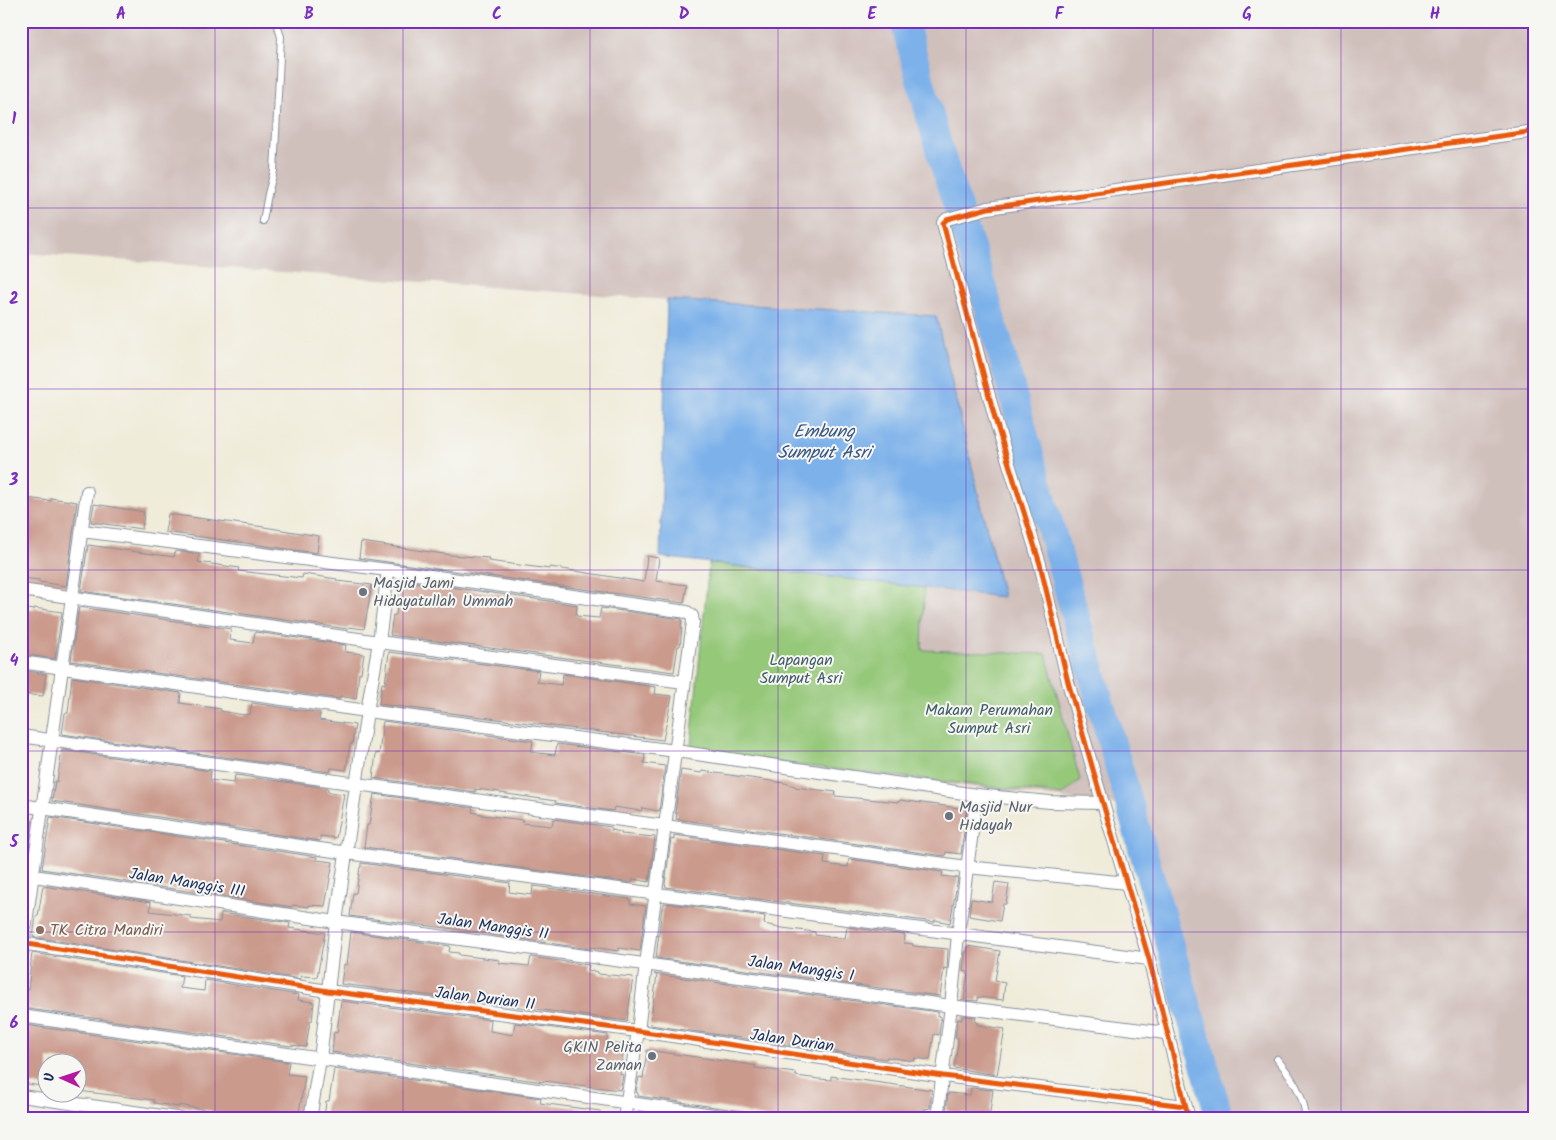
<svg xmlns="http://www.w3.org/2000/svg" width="1556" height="1140" viewBox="0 0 1556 1140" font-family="Kalam,sans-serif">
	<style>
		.industrial { fill: #d0c0bc }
		.green { fill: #95c879; stroke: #587c6c }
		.water { fill: #7cb1ea; stroke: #4c70a4 }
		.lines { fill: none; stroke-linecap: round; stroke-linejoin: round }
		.river { stroke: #7cb1ea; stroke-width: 28 }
		.building { fill: #ca9a8c }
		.service-casing { stroke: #868e9c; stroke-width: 8 }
		.minor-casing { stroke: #868e9c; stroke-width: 14 }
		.service { stroke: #fff; stroke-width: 6 }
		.minor { stroke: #fff; stroke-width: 12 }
		.cycleway-casing { stroke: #f6f6f2; stroke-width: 8 }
		.cycleway { stroke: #e8590c; stroke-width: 5 }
		.grid { fill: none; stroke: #7b2cbf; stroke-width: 1; stroke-opacity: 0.55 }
		.worship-dot { fill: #6b7280; stroke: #f6f6f2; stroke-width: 2 }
		.education-dot { fill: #8d6e63; stroke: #f6f6f2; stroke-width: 2 }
		.labels { text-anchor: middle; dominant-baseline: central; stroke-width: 4; stroke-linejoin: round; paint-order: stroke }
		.worship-label { font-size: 16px; fill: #5b616d; stroke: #f6f6f2; text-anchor: start }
		.park-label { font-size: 16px; fill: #405d66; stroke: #f6f6f2 }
		.street-label { font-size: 16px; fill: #1b2f5e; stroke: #f6f6f2 }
		.education-label { font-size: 16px; fill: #785e54; stroke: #f6f6f2; text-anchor: start }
		.water-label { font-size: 18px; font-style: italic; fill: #385688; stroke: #f6f6f2 }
		.neatline { fill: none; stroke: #7b2cbf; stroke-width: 2 }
		.grid-label { font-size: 16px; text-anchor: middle; font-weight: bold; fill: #7b2cbf }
	</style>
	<rect width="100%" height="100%" fill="#f6f6f2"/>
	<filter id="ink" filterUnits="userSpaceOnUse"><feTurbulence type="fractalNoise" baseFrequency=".02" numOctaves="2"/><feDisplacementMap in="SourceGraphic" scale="10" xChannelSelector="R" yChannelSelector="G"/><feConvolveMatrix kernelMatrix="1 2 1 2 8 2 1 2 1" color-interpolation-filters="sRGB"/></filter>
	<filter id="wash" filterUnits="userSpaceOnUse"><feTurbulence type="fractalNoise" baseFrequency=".0096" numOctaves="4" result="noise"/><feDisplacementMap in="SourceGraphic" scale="20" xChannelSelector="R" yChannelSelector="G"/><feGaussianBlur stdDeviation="1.12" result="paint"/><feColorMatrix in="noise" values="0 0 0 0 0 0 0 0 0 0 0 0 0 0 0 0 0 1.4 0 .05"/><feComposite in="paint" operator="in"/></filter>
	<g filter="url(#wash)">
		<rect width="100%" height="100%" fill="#f0ecda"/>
		<!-- industrial -->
		<polygon class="industrial" points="21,21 1535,21 1535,1119 1206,1119 1115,805 690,753 709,563 660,557 667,300 21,253"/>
		<!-- green -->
		<polygon class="green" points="709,563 924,588 922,650 1046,654 1080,780 1063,795 690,753"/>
		<!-- water -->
		<polygon class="water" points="667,300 936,316 1003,597 660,557"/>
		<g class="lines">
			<!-- river -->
			<polyline class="river" points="904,21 940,152 977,267 1088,660 1220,1119"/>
		</g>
		<g id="blocks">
			<!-- building -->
			<g class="building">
				<polygon points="25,498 51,501 51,498 77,502 66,586 39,582 39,580 21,578 21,528"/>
				<polygon points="94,504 144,512 142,529 91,522"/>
				<polygon points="168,514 264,527 319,536 317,553 165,532"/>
				<polygon points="361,542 451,555 489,558 488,561 550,569 550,567 644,582 647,556 659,558 656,581 687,585 684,603 359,558"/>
				<polygon points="88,545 174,557 175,551 199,554 198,562 239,568 238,571 302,578 303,574 337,579 337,581 372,585 364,629 349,627 348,629 81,591"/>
				<polygon points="400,580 577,605 576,616 599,618 601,608 682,619 681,627 682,627 680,646 678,646 674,672 390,635 393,615 396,615"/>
				<polygon points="79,607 231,629 230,640 253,643 255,632 346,645 345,652 364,654 361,673 359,673 356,699 340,696 340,699 71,661"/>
				<polygon points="21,608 34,610 34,608 62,612 55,659 21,654"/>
				<polygon points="389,652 539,671 537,682 561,685 563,674 656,687 655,694 672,696 663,740 379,704 382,683 385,684"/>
				<polygon points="21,670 46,674 43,696 21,694"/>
				<polygon points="72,677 181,693 180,703 221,709 220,711 244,715 250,714 252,703 320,713 319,720 355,725 352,744 350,744 346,770 331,768 330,772 62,734 65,713 68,713"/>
				<polygon points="383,721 533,741 531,752 555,755 557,744 645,755 644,763 665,766 659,811 642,808 641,811 614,807 613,811 555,803 556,801 500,793 500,792 475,789 475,792 373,778 376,753 379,754"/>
				<polygon points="62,750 211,771 210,780 234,783 235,775 328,788 328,792 344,794 336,838 320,836 320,841 52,801 55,781 57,782"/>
				<polygon points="681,770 701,773 702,771 785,783 795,786 795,787 836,792 835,796 899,802 900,800 967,809 961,854 946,852 945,856 676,819 677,813 675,813"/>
				<polygon points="374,794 473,808 472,812 482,814 482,815 523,820 522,823 552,826 553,819 611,827 611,830 621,832 621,834 655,837 649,882 633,879 632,883 364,847 367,825 369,825"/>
				<polygon points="50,817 317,857 317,860 333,862 325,906 309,905 309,907 293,905 292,907 42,869"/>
				<polygon points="21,819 32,821 26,866 21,866"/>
				<polygon points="674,835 825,856 824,864 848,867 849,859 943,872 942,876 958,878 950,923 935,920 934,922 666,887 665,884 671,839 674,840"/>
				<polygon points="361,863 510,883 509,892 532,895 533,886 630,899 630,904 646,906 640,951 619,948 619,951 591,947 591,949 492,935 478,932 350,916 353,893 356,893 360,867 361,867"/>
				<polygon points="995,882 1009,884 1006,904 1003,904 1000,921 969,916 971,899 992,902"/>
				<polygon points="43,886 151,902 150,911 191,916 191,919 220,922 221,913 290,923 289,928 325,933 317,977 301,976 301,979 33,937 36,916 38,916"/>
				<polygon points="664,903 765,916 764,924 774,926 774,927 815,932 815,935 845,939 847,927 905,935 904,943 913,944 913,946 948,949 947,969 944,968 940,996 656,958 662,908 663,909"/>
				<polygon points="351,932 450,946 449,952 459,953 459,955 500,960 499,963 529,966 531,957 589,965 588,970 598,972 598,974 633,977 627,1021 341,984 344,964 347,965"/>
				<polygon points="968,946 1000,951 995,981 1005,983 1003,1000 978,997 978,1001 964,1000 968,972 963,971 965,952 967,952"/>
				<polygon points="32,953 182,976 180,988 204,991 205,980 299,995 298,1000 314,1002 312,1021 310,1021 306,1047 291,1045 291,1046 22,1008 25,990 28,990"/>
				<polygon points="654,974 938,1012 938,1016 941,1017 939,1035 934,1034 930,1060 915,1058 914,1061 887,1057 886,1059 650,1025 657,975"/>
				<polygon points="341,1001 491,1020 490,1031 513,1035 515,1023 608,1035 606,1043 624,1045 620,1074 623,1075 620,1090 543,1081 543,1082 332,1052 334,1032 337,1033"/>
				<polygon points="962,1016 976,1017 975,1022 977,1022 977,1025 1005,1029 997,1075 954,1068 958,1044 958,1038 955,1037 958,1019 962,1020"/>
				<polygon points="25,1025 289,1062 287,1074 305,1076 298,1119 241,1119 241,1117 212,1112 212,1111 179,1105 179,1107 154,1103 154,1100 78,1091 78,1062 48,1058 48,1087 21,1083 21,1050"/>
				<polygon points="647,1050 746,1064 756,1066 755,1068 796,1073 796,1076 819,1079 831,1080 831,1076 932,1090 930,1108 925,1109 924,1119 775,1119 748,1114 743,1111 638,1096 638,1093 636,1092 639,1077 643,1078"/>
				<polygon points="334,1069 541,1098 540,1103 600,1111 600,1119 494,1119 466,1116 466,1118 438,1114 437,1119 324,1119 326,1101 329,1101"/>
				<polygon points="971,1088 993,1090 989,1119 967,1119 968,1114 946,1111 948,1093 970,1095"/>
			</g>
		</g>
	</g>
	<g filter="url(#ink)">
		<use href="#blocks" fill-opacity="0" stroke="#868e9c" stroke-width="1"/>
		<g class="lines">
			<!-- service casing -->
			<g class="service-casing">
				<g id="service">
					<polyline points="263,221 268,194 274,171 281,37 276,21"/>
					<path d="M1277,1059c15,18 27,36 29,60"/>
				</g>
			</g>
			<!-- minor casing -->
			<g class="minor-casing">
				<g id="minor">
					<polyline points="82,531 388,570 687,612 692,616 693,622 646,964 638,1031 624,1119"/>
					<polyline points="21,590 379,642 684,682"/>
					<polyline points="21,662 367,711 676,751 977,795 1050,802 1103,803"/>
					<polyline points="21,736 357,784 967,867 1127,883"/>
					<polyline points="21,805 347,853 1149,959"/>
					<polyline points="21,874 336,922 951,1006 1166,1033"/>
					<polyline points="21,943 328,991 638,1031 943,1076 1185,1106"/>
					<polyline points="21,958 87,492"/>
					<polyline points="21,1016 742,1119"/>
					<polyline points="21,1096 183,1119"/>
					<polyline points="310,1119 320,1059 336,922 367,711 379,642 388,570"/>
					<polyline points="937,1119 951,1006 958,935 977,795"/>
					<polyline points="1189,1119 1149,959 1096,780 1068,682 1040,564 996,422 943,223 947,219 988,208 1535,131"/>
				</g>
			</g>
			<!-- service -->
			<use href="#service" class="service"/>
			<!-- minor -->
			<use href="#minor" class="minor"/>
			<!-- cycleway casing -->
			<g class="cycleway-casing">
				<g id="cycleway">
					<polyline points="21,943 328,991 638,1031 943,1076 1185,1106"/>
					<polyline points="1189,1119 1149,959 1096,780 1068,682 1040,564 996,422 943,223 947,219 988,208 1535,131"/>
				</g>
			</g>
			<!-- cycleway -->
			<use href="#cycleway" class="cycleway"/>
		</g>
	</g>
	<!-- grid -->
	<path class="grid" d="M215,21v1098M403,21v1098M590,21v1098M778,21v1098M966,21v1098M1153,21v1098M1341,21v1098M21,208h1514M21,389h1514M21,570h1514M21,751h1514M21,932h1514"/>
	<!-- markers -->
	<g class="worship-dot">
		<circle cx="363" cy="592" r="5"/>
		<circle cx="949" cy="816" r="5"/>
		<circle cx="652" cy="1056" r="5"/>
	</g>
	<circle class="education-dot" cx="40" cy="930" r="5"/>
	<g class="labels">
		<!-- worship labels -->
		<g class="worship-label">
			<text x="373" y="583">Masjid Jami<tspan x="373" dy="18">Hidayatullah Ummah</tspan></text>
			<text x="959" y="807">Masjid Nur<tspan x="959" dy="18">Hidayah</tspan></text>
			<text x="642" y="1047" text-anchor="end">GKIN Pelita<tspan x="642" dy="18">Zaman</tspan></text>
		</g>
		<!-- park labels -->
		<g class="park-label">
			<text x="801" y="660">Lapangan<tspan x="801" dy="18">Sumput Asri</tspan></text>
			<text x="989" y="710">Makam Perumahan<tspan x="989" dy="18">Sumput Asri</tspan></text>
		</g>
		<!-- street labels -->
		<g class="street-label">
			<text transform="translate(187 883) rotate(9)">Jalan Manggis III</text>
			<text transform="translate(493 927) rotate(8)">Jalan Manggis II</text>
			<text transform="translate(801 969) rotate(8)">Jalan Manggis I</text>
			<text transform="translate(485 999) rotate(7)">Jalan Durian II</text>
			<text transform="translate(792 1041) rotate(8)">Jalan Durian</text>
		</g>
		<!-- education labels -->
		<g class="education-label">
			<text x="50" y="930">TK Citra Mandiri</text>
		</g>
		<!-- water labels -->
		<g class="water-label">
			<text x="824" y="432">Embung<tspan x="824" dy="21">Sumput Asri</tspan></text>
		</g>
	</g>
	<!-- margin -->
	<rect width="1556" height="1140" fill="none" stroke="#f6f6f2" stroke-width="55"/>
	<!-- north arrow -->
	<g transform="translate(62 1078) rotate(273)"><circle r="24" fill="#f6f6f2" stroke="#9ea6b7"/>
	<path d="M0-4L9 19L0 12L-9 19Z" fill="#b5179e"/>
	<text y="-8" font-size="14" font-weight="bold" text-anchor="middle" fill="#1b2f5e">U</text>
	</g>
	<rect x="28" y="28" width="1500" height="1084" class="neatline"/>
	<g class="grid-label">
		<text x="121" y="19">A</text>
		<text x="309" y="19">B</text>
		<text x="497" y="19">C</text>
		<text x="684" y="19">D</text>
		<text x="872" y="19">E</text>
		<text x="1059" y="19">F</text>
		<text x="1247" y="19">G</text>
		<text x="1435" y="19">H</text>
		<text x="14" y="124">1</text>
		<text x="14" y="304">2</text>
		<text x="14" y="485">3</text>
		<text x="14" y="666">4</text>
		<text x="14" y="847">5</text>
		<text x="14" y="1028">6</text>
	</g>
</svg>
